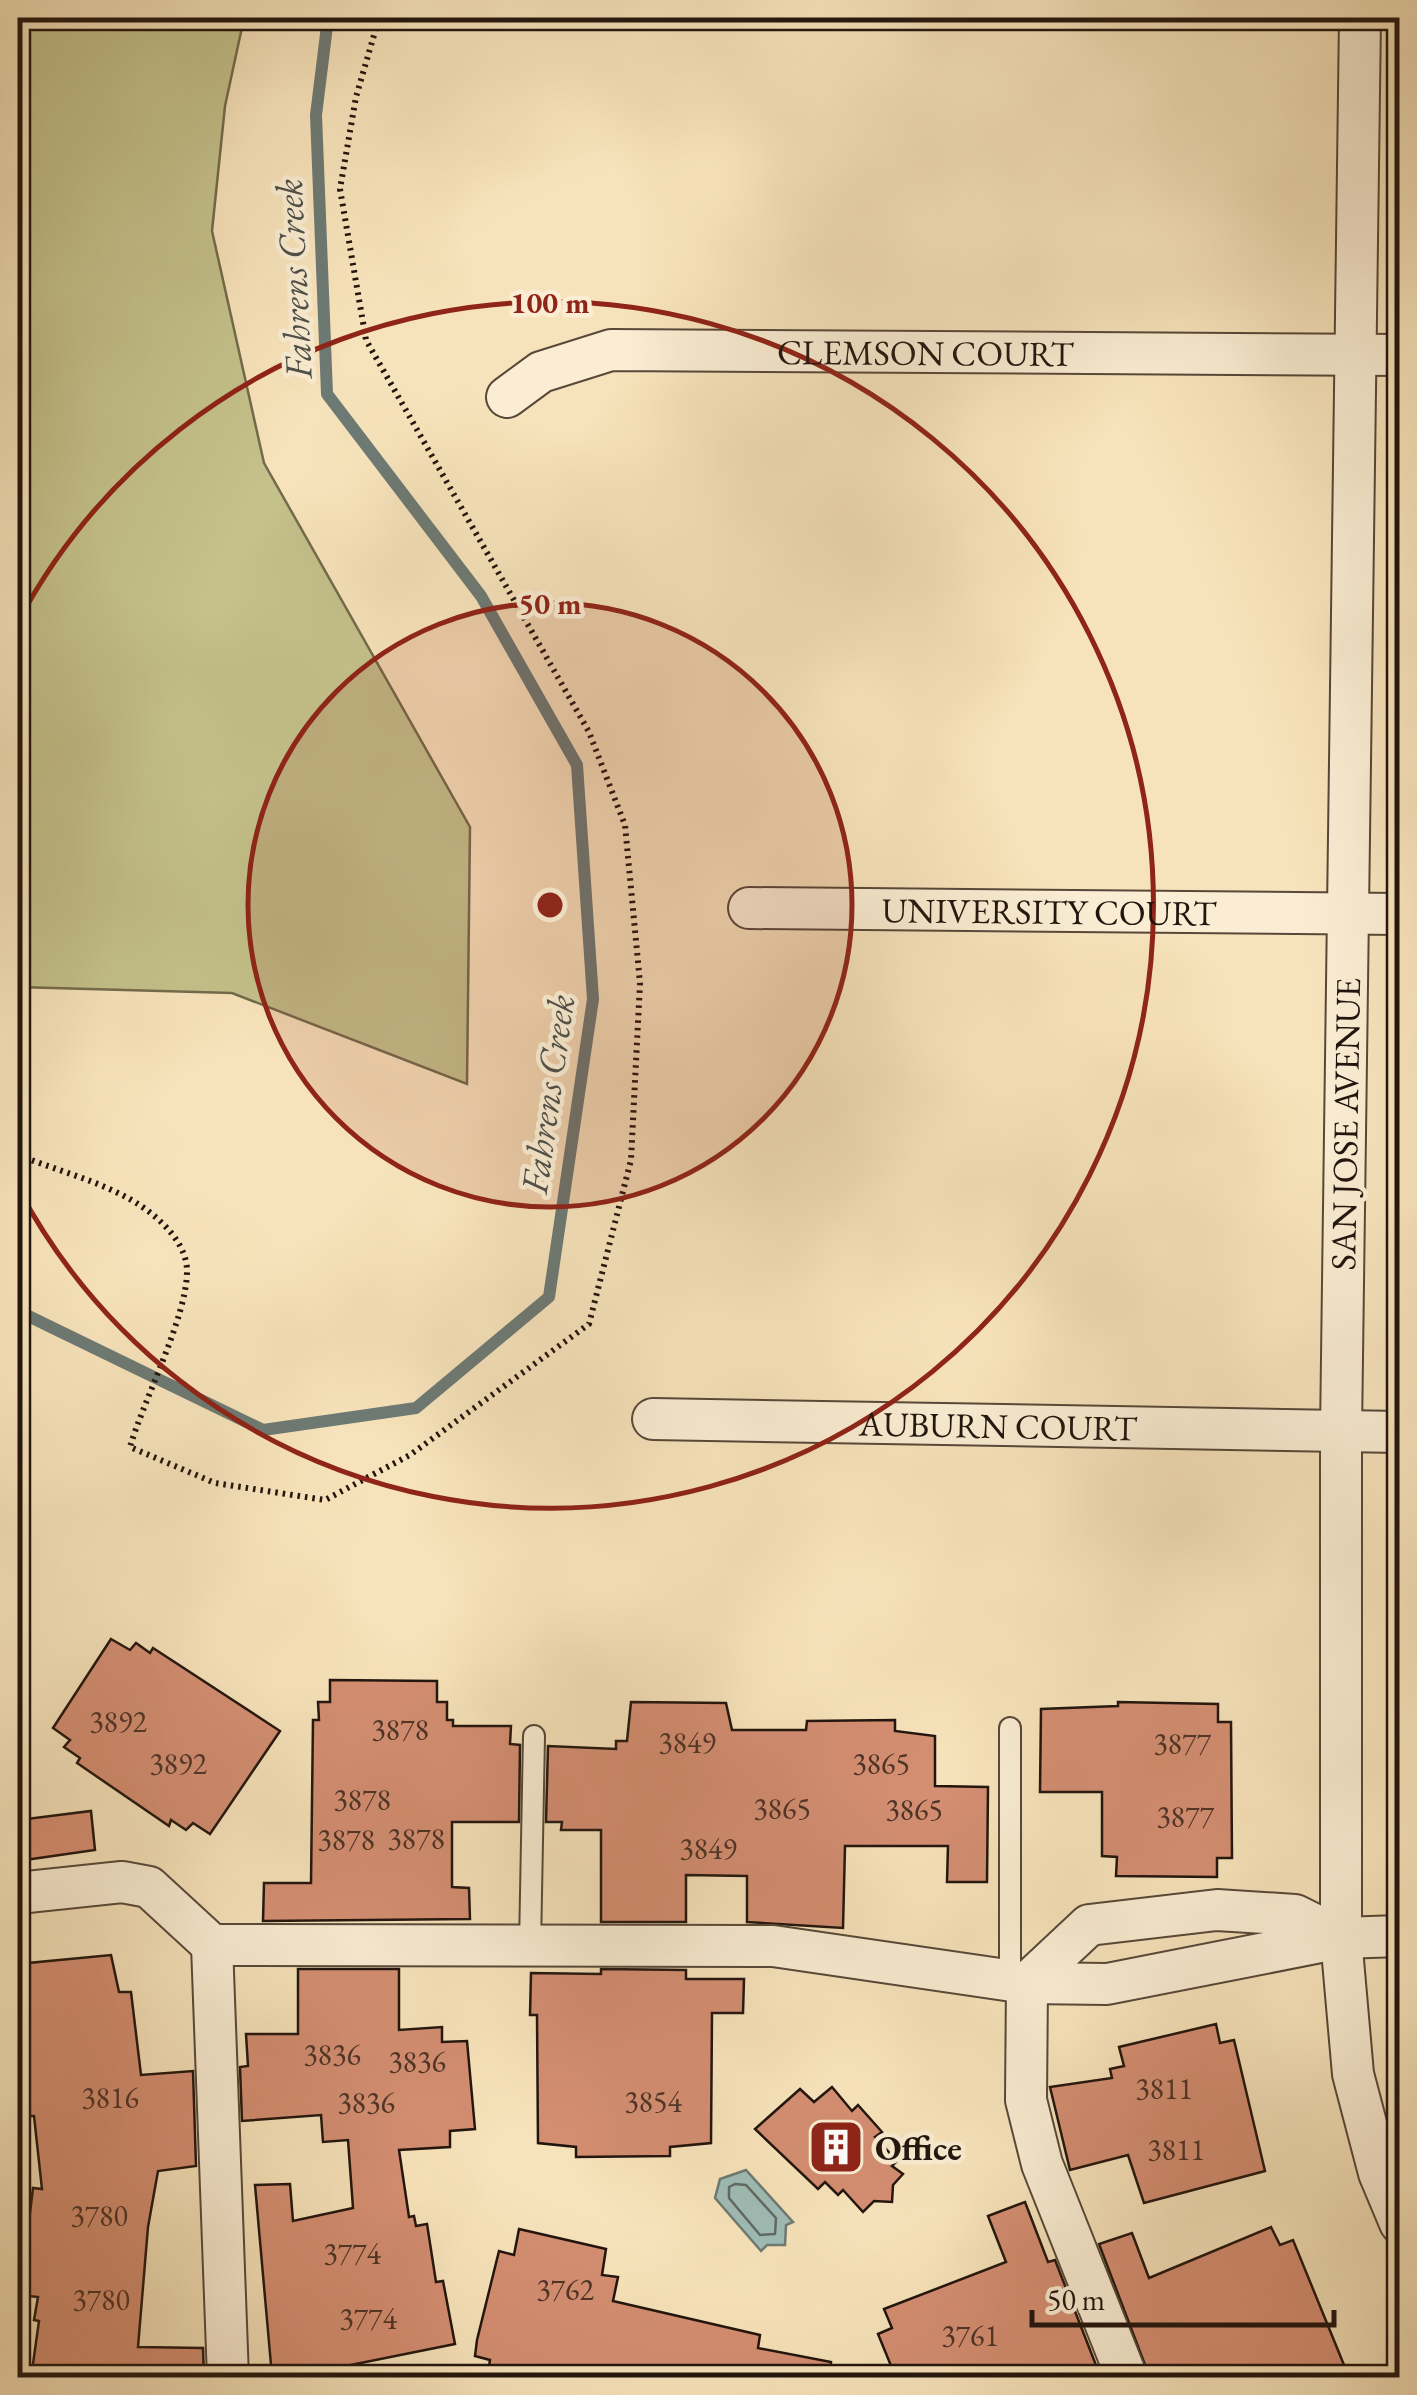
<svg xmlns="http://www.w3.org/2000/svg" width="1417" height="2395" viewBox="0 0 1417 2395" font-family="'EB Garamond',serif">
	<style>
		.green { fill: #c4c18b; stroke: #736b4c; stroke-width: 2.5 }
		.water { fill: #9fbdb8; stroke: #6d7a74; stroke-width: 2.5 }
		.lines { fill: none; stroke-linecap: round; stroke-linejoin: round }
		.shore { stroke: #606963; stroke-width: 2.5 }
		.stream { stroke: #6d7a74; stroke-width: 12 }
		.building { fill: #d48e72; stroke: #22150e; stroke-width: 2.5 }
		.lane-casing { stroke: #574839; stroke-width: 24 }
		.street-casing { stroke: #574839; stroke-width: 44 }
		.path { stroke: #22150e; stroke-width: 6; stroke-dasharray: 2.5 5; stroke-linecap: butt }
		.lane { stroke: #faedd3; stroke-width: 20 }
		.street { stroke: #faedd3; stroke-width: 40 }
		.ring { fill: none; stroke: #8f2418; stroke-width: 5 }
		.labels { text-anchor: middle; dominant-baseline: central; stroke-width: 9; stroke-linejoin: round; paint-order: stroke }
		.number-label { font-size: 30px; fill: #4e3327 }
		.street-label { font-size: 35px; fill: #22150e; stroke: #faedd3 }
		.poi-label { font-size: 35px; font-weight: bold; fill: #22150e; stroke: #faedd3; text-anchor: start }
		.water-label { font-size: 38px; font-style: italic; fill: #4e504a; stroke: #faedd3 }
		.centre { fill: #8f2418; stroke: #faedd3; stroke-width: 5 }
		.ring-label { font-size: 30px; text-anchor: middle; font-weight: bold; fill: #8f2418; stroke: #faedd3; stroke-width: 9; stroke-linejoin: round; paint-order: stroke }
	</style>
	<rect width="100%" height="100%" fill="#f7e3bb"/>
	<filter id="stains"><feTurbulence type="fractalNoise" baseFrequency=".002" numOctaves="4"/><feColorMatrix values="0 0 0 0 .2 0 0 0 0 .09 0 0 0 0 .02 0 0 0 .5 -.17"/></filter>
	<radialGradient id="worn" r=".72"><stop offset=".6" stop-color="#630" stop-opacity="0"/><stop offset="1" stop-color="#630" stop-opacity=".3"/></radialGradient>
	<!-- green -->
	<polygon class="green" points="18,18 244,18 225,106 212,231 264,463 470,827 467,1084 232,993 18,987"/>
	<!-- water -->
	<polygon class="water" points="746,2170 793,2222 786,2225 785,2245 767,2245 761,2251 715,2198 720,2179"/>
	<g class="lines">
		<!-- shore -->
		<polygon class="shore" points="735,2184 746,2185 776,2218 775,2234 760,2235 729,2198 729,2187"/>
		<!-- stream -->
		<polyline class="stream" points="18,1311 263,1430 416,1408 549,1297 593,999 577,765 481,596 327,394 316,115 328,18"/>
	</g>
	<!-- building -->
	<g class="building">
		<polygon points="111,1639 130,1650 136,1643 150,1653 153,1648 280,1731 210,1834 193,1823 186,1830 171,1820 169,1826 77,1763 80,1758 64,1747 70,1740 53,1728"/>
		<polygon points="330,1680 437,1681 437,1702 447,1702 447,1720 453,1720 453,1726 511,1726 510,1744 520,1745 519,1822 452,1822 452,1887 469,1888 470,1919 263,1921 264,1883 311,1883 313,1720 319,1720 318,1702 330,1702"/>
		<polygon points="631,1702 726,1703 732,1730 806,1730 807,1721 895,1720 895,1731 935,1736 935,1786 988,1787 987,1882 947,1882 948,1846 845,1846 843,1928 747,1922 747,1876 686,1875 686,1922 601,1922 601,1830 561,1830 562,1822 546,1822 548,1746 616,1749 616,1741 627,1741"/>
		<polygon points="1118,1702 1218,1704 1218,1722 1231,1722 1232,1858 1217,1858 1217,1877 1116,1876 1117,1857 1102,1856 1102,1792 1040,1792 1041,1709 1118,1706"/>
		<polygon points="91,1811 95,1850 18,1861 18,1820"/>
		<polygon points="111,1955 119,1992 131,1992 141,2075 193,2071 196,2166 158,2171 148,2227 138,2347 203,2348 204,2378 31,2378 39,2321 34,2320 38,2297 20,2295 33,2188 42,2189 34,2116 30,2116 27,2099 18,2099 18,1964"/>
		<polygon points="298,1969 399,1969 399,2030 442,2027 442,2042 467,2041 475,2129 450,2131 450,2147 399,2150 409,2217 414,2216 416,2226 427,2224 436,2282 443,2281 455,2344 316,2372 272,2376 255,2185 290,2184 293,2221 353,2208 348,2140 323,2142 321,2115 242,2121 240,2067 248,2066 246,2034 298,2034"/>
		<polygon points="601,1969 686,1970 686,1979 744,1979 743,2013 712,2013 711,2143 670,2147 670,2156 576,2157 576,2147 538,2143 537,2015 530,2015 531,1973 601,1974"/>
		<polygon points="1216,2024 1220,2043 1234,2040 1265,2171 1144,2203 1128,2155 1070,2170 1050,2087 1112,2078 1110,2069 1124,2066 1119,2047"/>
		<polygon points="832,2087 852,2111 858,2105 882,2132 875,2137 897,2161 892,2166 903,2174 893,2185 892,2202 874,2201 863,2212 843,2190 838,2195 825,2182 818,2189 755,2129 800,2089 814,2102"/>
		<polygon points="1025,2202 1048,2262 1055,2260 1101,2378 896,2378 878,2334 892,2328 884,2309 1006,2262 988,2216"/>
		<polygon points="1271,2227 1280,2245 1293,2240 1344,2365 1317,2378 1150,2378 1099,2244 1132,2233 1149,2278"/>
		<polygon points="519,2229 606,2249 602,2275 618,2277 613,2301 760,2335 758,2348 831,2362 830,2378 487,2378 490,2360 475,2356 477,2340 499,2251 514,2255"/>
	</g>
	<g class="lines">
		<!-- lane casing -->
		<g class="lane-casing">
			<g id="lane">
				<polyline points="1010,1728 1010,1981"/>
				<polyline points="530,1946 534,1736"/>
			</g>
		</g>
		<!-- street casing -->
		<g class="street-casing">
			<g id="street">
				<polyline points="1360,18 1341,1432 1341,1938 1353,2074 1379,2173 1400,2223"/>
				<path id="s1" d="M507,397l34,-25 70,-22 789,5"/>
				<path id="s2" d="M749,908l651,6"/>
				<path id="s3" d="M653,1419l747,13"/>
				<polyline points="18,1893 122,1882 149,1887 212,1945 773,1946 1027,1983 1107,1984 1341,1938 1400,1936"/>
				<polyline points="212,1945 228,2378"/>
				<polyline points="1127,2378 1042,2164 1026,2100 1027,1983 1089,1925 1217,1910 1295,1915 1341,1938"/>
			</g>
		</g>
		<!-- path -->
		<path class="path" d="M18,1155c35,14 74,24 108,42 25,13 61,42 61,74 0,46 -43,128 -57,176l85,36 110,17 85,-45 179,-131 42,-164 9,-177 -15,-158 -36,-93 -223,-392 -26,-151 16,-92 23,-79"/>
		<!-- lane -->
		<use href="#lane" class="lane"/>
		<!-- street -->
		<use href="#street" class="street"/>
	</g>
	<!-- distance rings -->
	<circle cx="550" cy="905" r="302" fill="#8f2418" fill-opacity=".12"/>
	<g class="ring">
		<circle cx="550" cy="905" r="302"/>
		<path d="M18 622A603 603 0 1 1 18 1188"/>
	</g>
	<!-- icons -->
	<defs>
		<g id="building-square" transform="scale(2.875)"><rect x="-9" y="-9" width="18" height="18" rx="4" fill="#8f2418" stroke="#faedd3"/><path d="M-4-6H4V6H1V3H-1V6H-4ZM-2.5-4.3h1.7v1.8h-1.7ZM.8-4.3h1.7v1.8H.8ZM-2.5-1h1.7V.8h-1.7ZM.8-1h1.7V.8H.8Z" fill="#fff"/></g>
	</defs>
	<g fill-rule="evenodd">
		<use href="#building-square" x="836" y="2147"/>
	</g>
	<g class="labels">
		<!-- number labels -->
		<g class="number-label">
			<text x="118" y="1721">3892</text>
			<text x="400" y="1729">3878</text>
			<text x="687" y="1742">3849</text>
			<text x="1182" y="1743">3877</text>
			<text x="178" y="1763">3892</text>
			<text x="881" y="1763">3865</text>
			<text x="362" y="1799">3878</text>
			<text x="782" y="1808">3865</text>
			<text x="914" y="1809">3865</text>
			<text x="1185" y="1816">3877</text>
			<text x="416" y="1838">3878</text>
			<text x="346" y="1839">3878</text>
			<text x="708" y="1848">3849</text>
			<text x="332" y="2054">3836</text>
			<text x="417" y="2061">3836</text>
			<text x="1164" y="2088">3811</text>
			<text x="110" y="2097">3816</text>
			<text x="653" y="2101">3854</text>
			<text x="366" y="2102">3836</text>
			<text x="1176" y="2149">3811</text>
			<text x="99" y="2215">3780</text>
			<text x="352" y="2253">3774</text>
			<text x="565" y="2289">3762</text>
			<text x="101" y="2299">3780</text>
			<text x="368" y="2318">3774</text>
			<text x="970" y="2335">3761</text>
		</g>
		<!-- street labels -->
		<g class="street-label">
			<text stroke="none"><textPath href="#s1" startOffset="430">CLEMSON COURT</textPath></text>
			<text stroke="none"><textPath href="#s2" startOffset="300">UNIVERSITY COURT</textPath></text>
			<text transform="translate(1345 1124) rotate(-89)">SAN JOSE AVENUE</text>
			<text stroke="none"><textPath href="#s3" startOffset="345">AUBURN COURT</textPath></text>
		</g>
		<!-- poi labels -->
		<g class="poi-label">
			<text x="875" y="2147">Office</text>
		</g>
		<!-- water labels -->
		<g class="water-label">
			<text transform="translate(293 279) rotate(-93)">Fahrens Creek</text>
			<text transform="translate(547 1094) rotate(-82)">Fahrens Creek</text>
		</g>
	</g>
	<circle cx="550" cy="905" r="15" class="centre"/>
	<g class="ring-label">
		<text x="550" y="313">100 m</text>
		<text x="550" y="614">50 m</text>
	</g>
	<!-- margin -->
	<rect width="1417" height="2395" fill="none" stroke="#f7e3bb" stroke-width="60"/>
	<rect x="20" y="20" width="1377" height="2355" fill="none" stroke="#22150e" stroke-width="5"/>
	<rect x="30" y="30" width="1357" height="2335" fill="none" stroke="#22150e" stroke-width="2.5"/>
	<!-- scale -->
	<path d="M1032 2310v15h302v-15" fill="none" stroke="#22150e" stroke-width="5"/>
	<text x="1047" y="2310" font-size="30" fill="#22150e" stroke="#faedd3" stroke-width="8" paint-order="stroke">50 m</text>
	<rect width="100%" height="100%" filter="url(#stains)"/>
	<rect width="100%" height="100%" fill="url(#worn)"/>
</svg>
